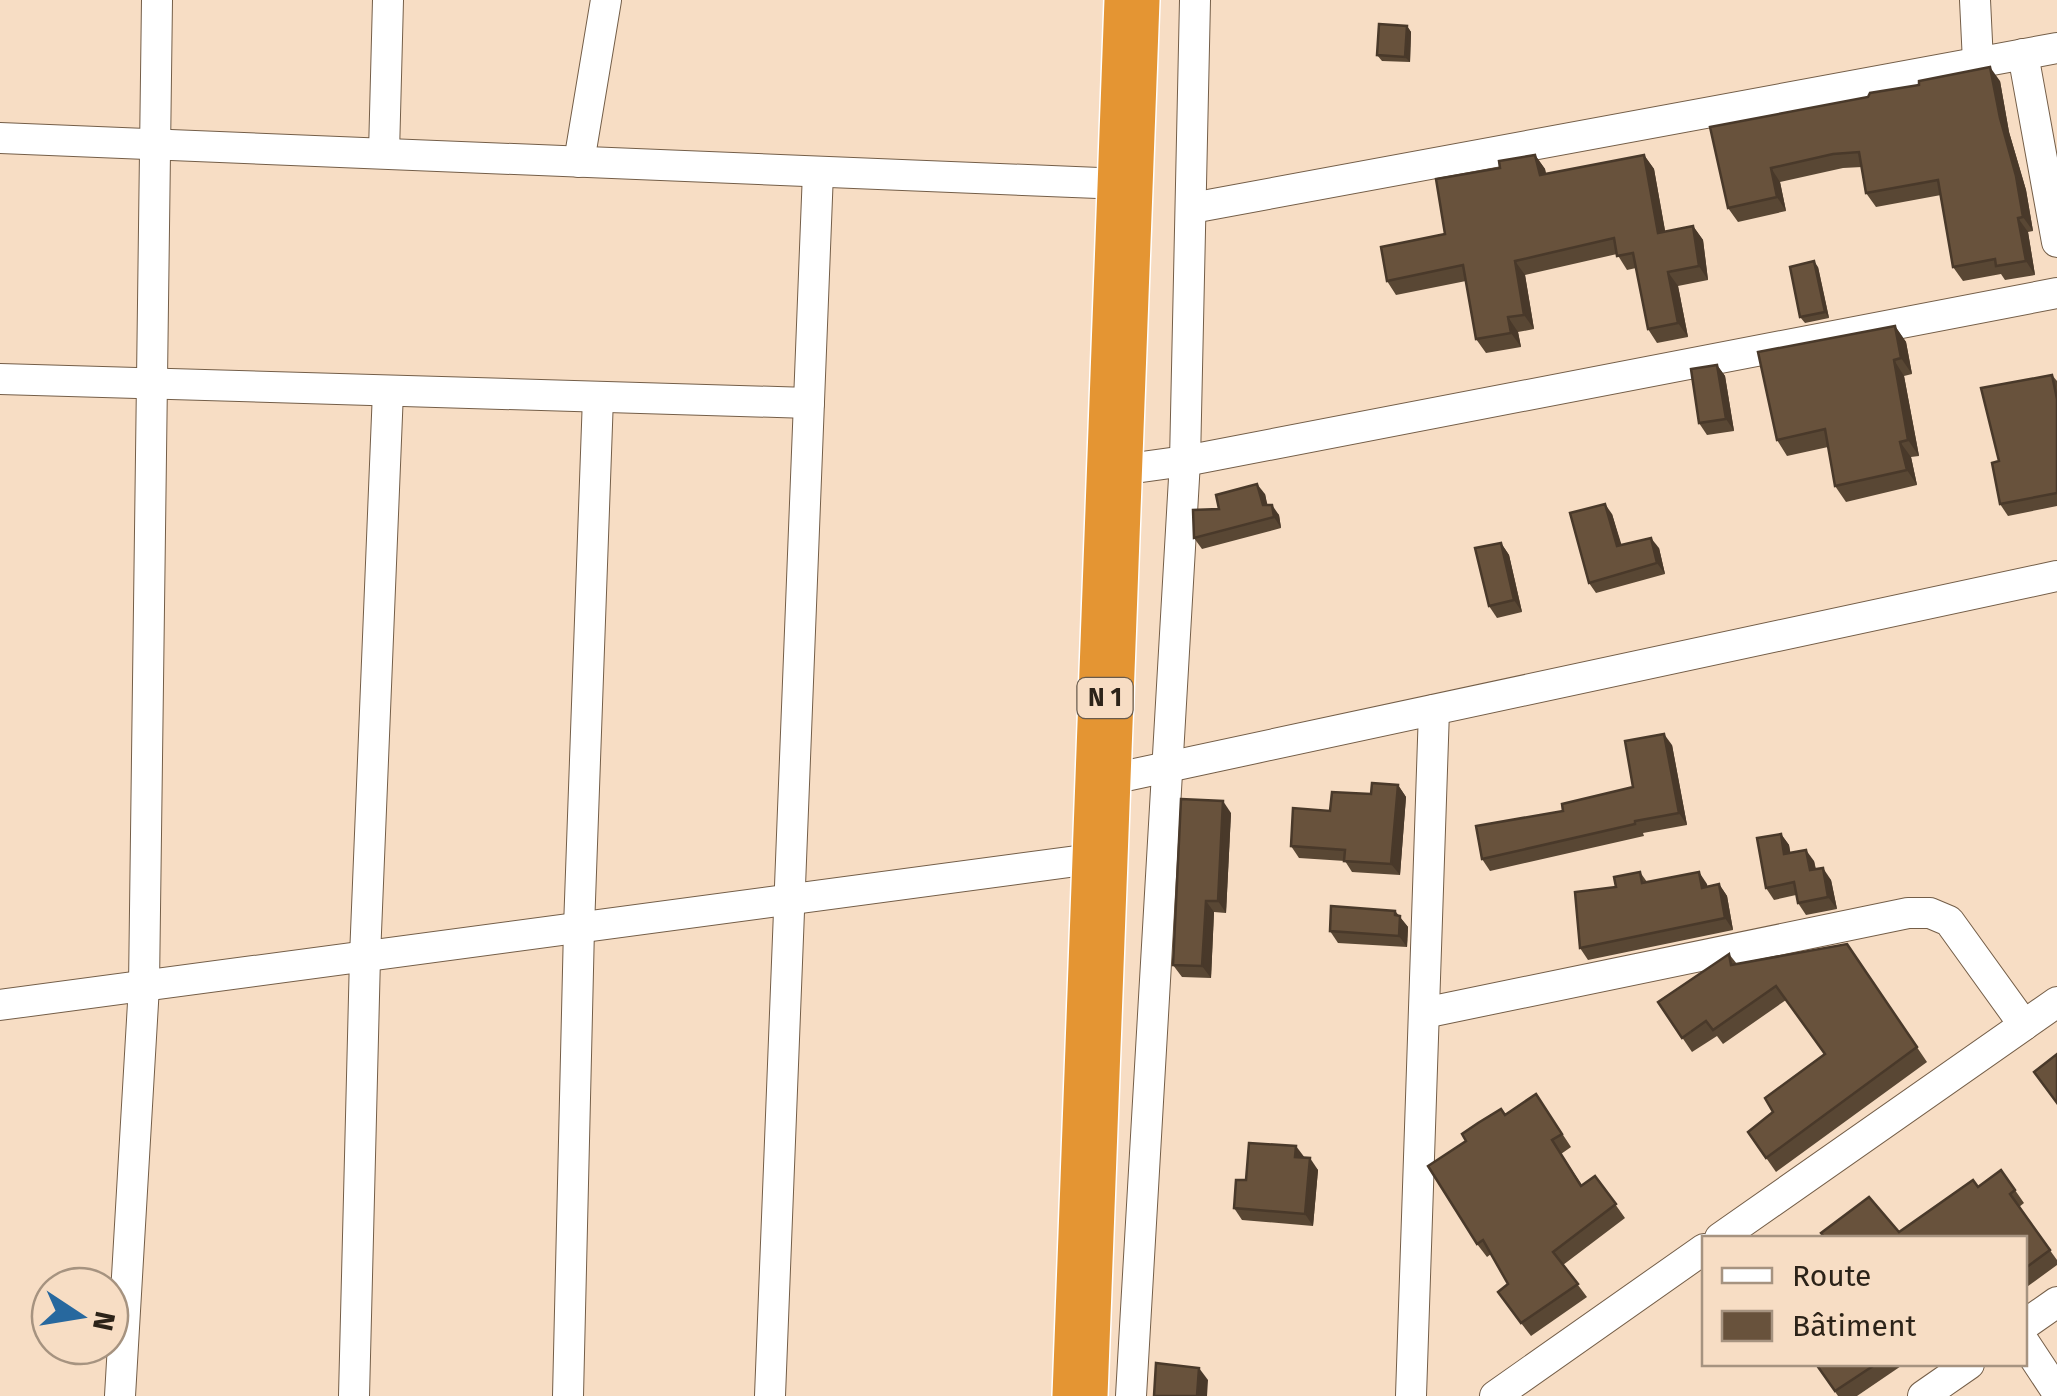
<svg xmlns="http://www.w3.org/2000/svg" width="2057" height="1396" viewBox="0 0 2057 1396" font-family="'Fira Sans',sans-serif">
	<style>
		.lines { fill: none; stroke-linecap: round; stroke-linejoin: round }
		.street-casing { stroke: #745e48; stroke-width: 32 }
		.highway-casing { stroke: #fff; stroke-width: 58 }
		.street { stroke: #fff; stroke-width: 30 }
		.highway { stroke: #e49533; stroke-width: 55 }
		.wall { fill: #594734 }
		.shaded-wall { fill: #49392a }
		.building { fill: #68523c; stroke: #49392a; stroke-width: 2.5 }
		.labels { text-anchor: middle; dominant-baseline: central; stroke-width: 10; stroke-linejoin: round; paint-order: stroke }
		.shield { fill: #f7ddc4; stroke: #695b4c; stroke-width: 2.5 }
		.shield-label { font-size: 25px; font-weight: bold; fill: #2c2319 }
	</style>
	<rect width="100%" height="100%" fill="#f7ddc4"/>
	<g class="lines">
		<!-- street casing -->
		<g class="street-casing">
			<g id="street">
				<polyline points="1975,0 1978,62"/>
				<polyline points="2023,54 2057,242"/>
				<polyline points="0,138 1123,184"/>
				<polyline points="384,153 388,0"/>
				<polyline points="579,162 606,0"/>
				<polyline points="1192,208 2057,48"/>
				<polyline points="0,379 809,403"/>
				<polyline points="1113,471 1185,461 2057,293"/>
				<polyline points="1102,781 2057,576"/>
				<polyline points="0,1005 1099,858"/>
				<polyline points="1424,1013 1908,913 1930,913 1949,921 2024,1025"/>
				<polyline points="1720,1238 2057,1002"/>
				<polyline points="2024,1325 2057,1302"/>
				<polyline points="2024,1342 2057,1392"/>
				<polyline points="120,1396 144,986 157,0"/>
				<polyline points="354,1396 365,957 388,391"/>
				<polyline points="568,1396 579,928 598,397"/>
				<polyline points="770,1396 818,172"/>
				<polyline points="1131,1396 1185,461 1195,0"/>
				<polyline points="1411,1396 1434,710"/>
				<polyline points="1495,1396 1704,1249"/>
				<polyline points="1923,1396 1969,1364"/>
			</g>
		</g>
		<!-- highway casing -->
		<g class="highway-casing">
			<polyline id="highway" points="1080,1396 1132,0"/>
		</g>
		<!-- street -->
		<use href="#street" class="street"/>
		<!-- highway -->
		<use href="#highway" class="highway"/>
	</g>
	<!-- wall -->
	<g class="wall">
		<polygon points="1407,26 1411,32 1410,62 1382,61 1377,55"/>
		<polygon points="2000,81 2009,132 2026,190 2033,231 2028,232 2035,275 2005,280 2001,274 1963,281 1953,267 1941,195 1876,207 1866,193 1862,167 1843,168 1780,182 1786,211 1738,222 1728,208 1710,127"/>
		<polygon points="1535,155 1545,169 1546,174 1644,155 1654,169 1665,231 1693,226 1703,240 1708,280 1678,286 1688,337 1657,343 1648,329 1636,268 1627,270 1617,254 1525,275 1534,329 1518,332 1521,347 1486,353 1476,339 1466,281 1396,295 1387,281 1445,234 1500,168"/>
		<polygon points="1818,267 1829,318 1805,323 1800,317"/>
		<polygon points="1895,326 1906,342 1912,374 1904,376 1919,456 1911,457 1917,485 1846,502 1835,486 1828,447 1787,456 1777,440"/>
		<polygon points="1717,365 1725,376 1734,431 1707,435 1699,423"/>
		<polygon points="2052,375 2057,381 2057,506 2008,516 2000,504 1999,461"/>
		<polygon points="1265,494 1267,505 1279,515 1281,528 1202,549 1194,538 1219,509"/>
		<polygon points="1612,514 1621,545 1659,548 1665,574 1596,593 1589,583"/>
		<polygon points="1501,543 1509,555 1522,612 1497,618 1489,606"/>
		<polygon points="1672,745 1687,825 1643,833 1644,836 1490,871 1482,859 1633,787"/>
		<polygon points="1398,785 1406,797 1400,875 1352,872 1345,861 1299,858 1291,846 1330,811"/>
		<polygon points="1231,813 1226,913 1214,912 1211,978 1182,977 1173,965"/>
		<polygon points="1781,834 1789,845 1790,853 1814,861 1816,869 1831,880 1837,909 1806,915 1798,903 1796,895 1774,900 1766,888"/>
		<polygon points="1640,872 1647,882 1699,872 1707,886 1719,884 1727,896 1733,930 1588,960 1580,948 1616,887"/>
		<polygon points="1395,911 1408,927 1407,947 1338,943 1330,931"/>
		<polygon points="1847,944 1927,1062 1776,1172 1748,1132 1773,1112 1825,1054 1786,1000 1723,1044 1717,1036 1692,1052 1658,1002 1729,954 1737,964"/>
		<polygon points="1536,1094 1571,1147 1561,1154 1582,1185 1595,1176 1625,1218 1563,1265 1587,1297 1531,1336 1507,1305 1508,1284 1491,1254 1487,1257 1477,1244 1466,1141"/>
		<polygon points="1305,1158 1318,1170 1313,1226 1242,1220 1234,1208 1246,1180"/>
		<polygon points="2001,1170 2024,1203 2019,1207 2057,1260 2057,1265 2024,1289 2024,1238 1899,1232 1978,1187"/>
		<polygon points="1816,1364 1904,1364 1857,1396 1838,1396"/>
	</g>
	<!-- shaded-wall -->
	<g class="shaded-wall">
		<polygon points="1407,26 1411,32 1410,62 1405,57"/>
		<polygon points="1990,67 2000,81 2009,132 2026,190 2033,231 2023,217 2000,118"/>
		<polygon points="1535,155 1545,169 1549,189 1540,175"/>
		<polygon points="1644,155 1654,169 1668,247 1658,233"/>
		<polygon points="1771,168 1780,182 1786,211 1777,197"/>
		<polygon points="2018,218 2028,232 2035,275 2026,261"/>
		<polygon points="1693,226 1703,240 1708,280 1699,266"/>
		<polygon points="1515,261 1525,275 1534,329 1524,315"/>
		<polygon points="1814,261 1818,267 1829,318 1825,312"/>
		<polygon points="1668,272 1678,286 1688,337 1678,323"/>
		<polygon points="1508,317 1518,332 1521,347 1511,333"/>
		<polygon points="1895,326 1906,342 1912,374 1901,358"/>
		<polygon points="1894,360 1904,376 1919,456 1908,440"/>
		<polygon points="1717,365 1725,376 1734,431 1726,419"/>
		<polygon points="1900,442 1911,457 1917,485 1907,470"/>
		<polygon points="1257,484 1265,494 1270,516 1263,505"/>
		<polygon points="1605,504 1612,514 1625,556 1617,546"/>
		<polygon points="1272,505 1279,515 1281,528 1274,517"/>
		<polygon points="1651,538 1659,548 1665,574 1657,563"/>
		<polygon points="1501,543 1509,555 1522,612 1514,600"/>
		<polygon points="1664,734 1672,745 1687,825 1679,813"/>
		<polygon points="1398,785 1406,797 1400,875 1391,864"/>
		<polygon points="1223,801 1231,813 1226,913 1218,901"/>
		<polygon points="1781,834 1789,845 1793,866 1784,854"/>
		<polygon points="1806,850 1814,861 1818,882 1810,870"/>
		<polygon points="1823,868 1831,880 1837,909 1828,897"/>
		<polygon points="1699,872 1707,884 1710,899 1702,888"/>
		<polygon points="1719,884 1727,896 1733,930 1725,918"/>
		<polygon points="1206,901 1214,912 1211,978 1202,966"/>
		<polygon points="1395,911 1408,927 1407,947 1399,936"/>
		<polygon points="1296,1146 1305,1158 1295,1157"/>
		<polygon points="1310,1158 1318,1170 1313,1226 1305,1214"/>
		<polygon points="1199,1368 1208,1380 1207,1396 1197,1396"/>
	</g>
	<!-- building -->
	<g class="building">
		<polygon points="1379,24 1407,26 1405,57 1377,55"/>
		<polygon points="1990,67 2000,118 2016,176 2023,217 2018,218 2026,261 1996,266 1995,259 1953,267 1938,180 1866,193 1859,152 1833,154 1771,168 1777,197 1728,208 1710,127 1868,97 1870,93 1919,85 1919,81"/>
		<polygon points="1535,155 1540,175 1644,155 1658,233 1693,226 1699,266 1668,272 1678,323 1648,329 1633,253 1617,256 1614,238 1515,261 1524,315 1508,317 1511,333 1476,339 1463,265 1387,281 1381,247 1445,234 1436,179 1500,168 1499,161"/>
		<polygon points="1814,261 1825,312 1800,317 1790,267"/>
		<polygon points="1895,326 1901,358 1894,360 1908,440 1900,442 1907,470 1835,486 1825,429 1777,440 1758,352"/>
		<polygon points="1717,365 1726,419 1699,423 1691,369"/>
		<polygon points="2052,375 2057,399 2057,493 2000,504 1992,463 1999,461 1981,388"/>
		<polygon points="1257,484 1263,505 1272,505 1274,517 1194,538 1193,510 1219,509 1216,495"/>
		<polygon points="1605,504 1617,546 1651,538 1657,563 1589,583 1570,513"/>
		<polygon points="1501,543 1514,600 1489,606 1475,548"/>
		<polygon points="1664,734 1679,813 1635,821 1635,824 1482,859 1476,826 1563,811 1562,804 1633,787 1625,741"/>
		<polygon points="1372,783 1398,785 1391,864 1344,861 1345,850 1291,846 1293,808 1330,811 1332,792 1371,794"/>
		<polygon points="1181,799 1223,801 1218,901 1206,901 1202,966 1173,965"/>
		<polygon points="1781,834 1784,854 1806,850 1810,870 1823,868 1828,897 1798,903 1794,882 1766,888 1757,838"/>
		<polygon points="1640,872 1642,883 1699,872 1702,888 1719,884 1725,918 1580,948 1575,892 1616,887 1614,877"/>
		<polygon points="1331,906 1395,911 1395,915 1400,916 1399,936 1330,931"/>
		<polygon points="1847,944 1917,1047 1766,1158 1748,1132 1773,1112 1765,1098 1825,1054 1776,986 1713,1030 1706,1021 1682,1038 1658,1002 1729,954 1731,965"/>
		<polygon points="2057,1054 2057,1103 2034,1072"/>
		<polygon points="1536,1094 1562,1134 1552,1140 1581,1186 1595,1176 1616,1204 1553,1252 1578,1284 1521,1323 1498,1292 1508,1284 1483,1240 1477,1244 1428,1166 1466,1141 1462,1134 1478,1123 1501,1109 1505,1115"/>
		<polygon points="1249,1143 1296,1146 1295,1157 1310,1158 1305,1214 1234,1208 1236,1180 1246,1180"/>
		<polygon points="2001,1170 2015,1190 2010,1194 2050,1250 2024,1269 2024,1238 1825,1238 1821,1233 1869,1197 1899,1232 1973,1180 1978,1187"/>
		<polygon points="1156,1363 1199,1368 1197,1396 1154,1396"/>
		<polygon points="1816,1364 1876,1364 1835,1391"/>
	</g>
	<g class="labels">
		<!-- shield labels -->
		<rect class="shield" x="1077.5" y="678" width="55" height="40" rx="8"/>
		<g class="shield-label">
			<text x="1105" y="698">N 1</text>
		</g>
	</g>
	<!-- legend -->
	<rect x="1702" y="1236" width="325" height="130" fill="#f7ddc4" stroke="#a69380" stroke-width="2.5"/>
	<rect x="1722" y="1268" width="50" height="15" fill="#ffffff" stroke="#a69380" stroke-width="2.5"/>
	<text x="1792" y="1286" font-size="30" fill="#2c2319">Route</text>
	<rect x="1722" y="1311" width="50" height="30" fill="#68523c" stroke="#a69380" stroke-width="2.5"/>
	<text x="1792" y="1336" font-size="30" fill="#2c2319">Bâtiment</text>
	<!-- north arrow -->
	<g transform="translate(80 1316) rotate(102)"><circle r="48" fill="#f7ddc4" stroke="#a69380" stroke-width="2.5"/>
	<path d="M0-8L18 38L0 25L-18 38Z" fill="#27689e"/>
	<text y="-15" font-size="28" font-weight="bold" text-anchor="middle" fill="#2c2319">N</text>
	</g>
</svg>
